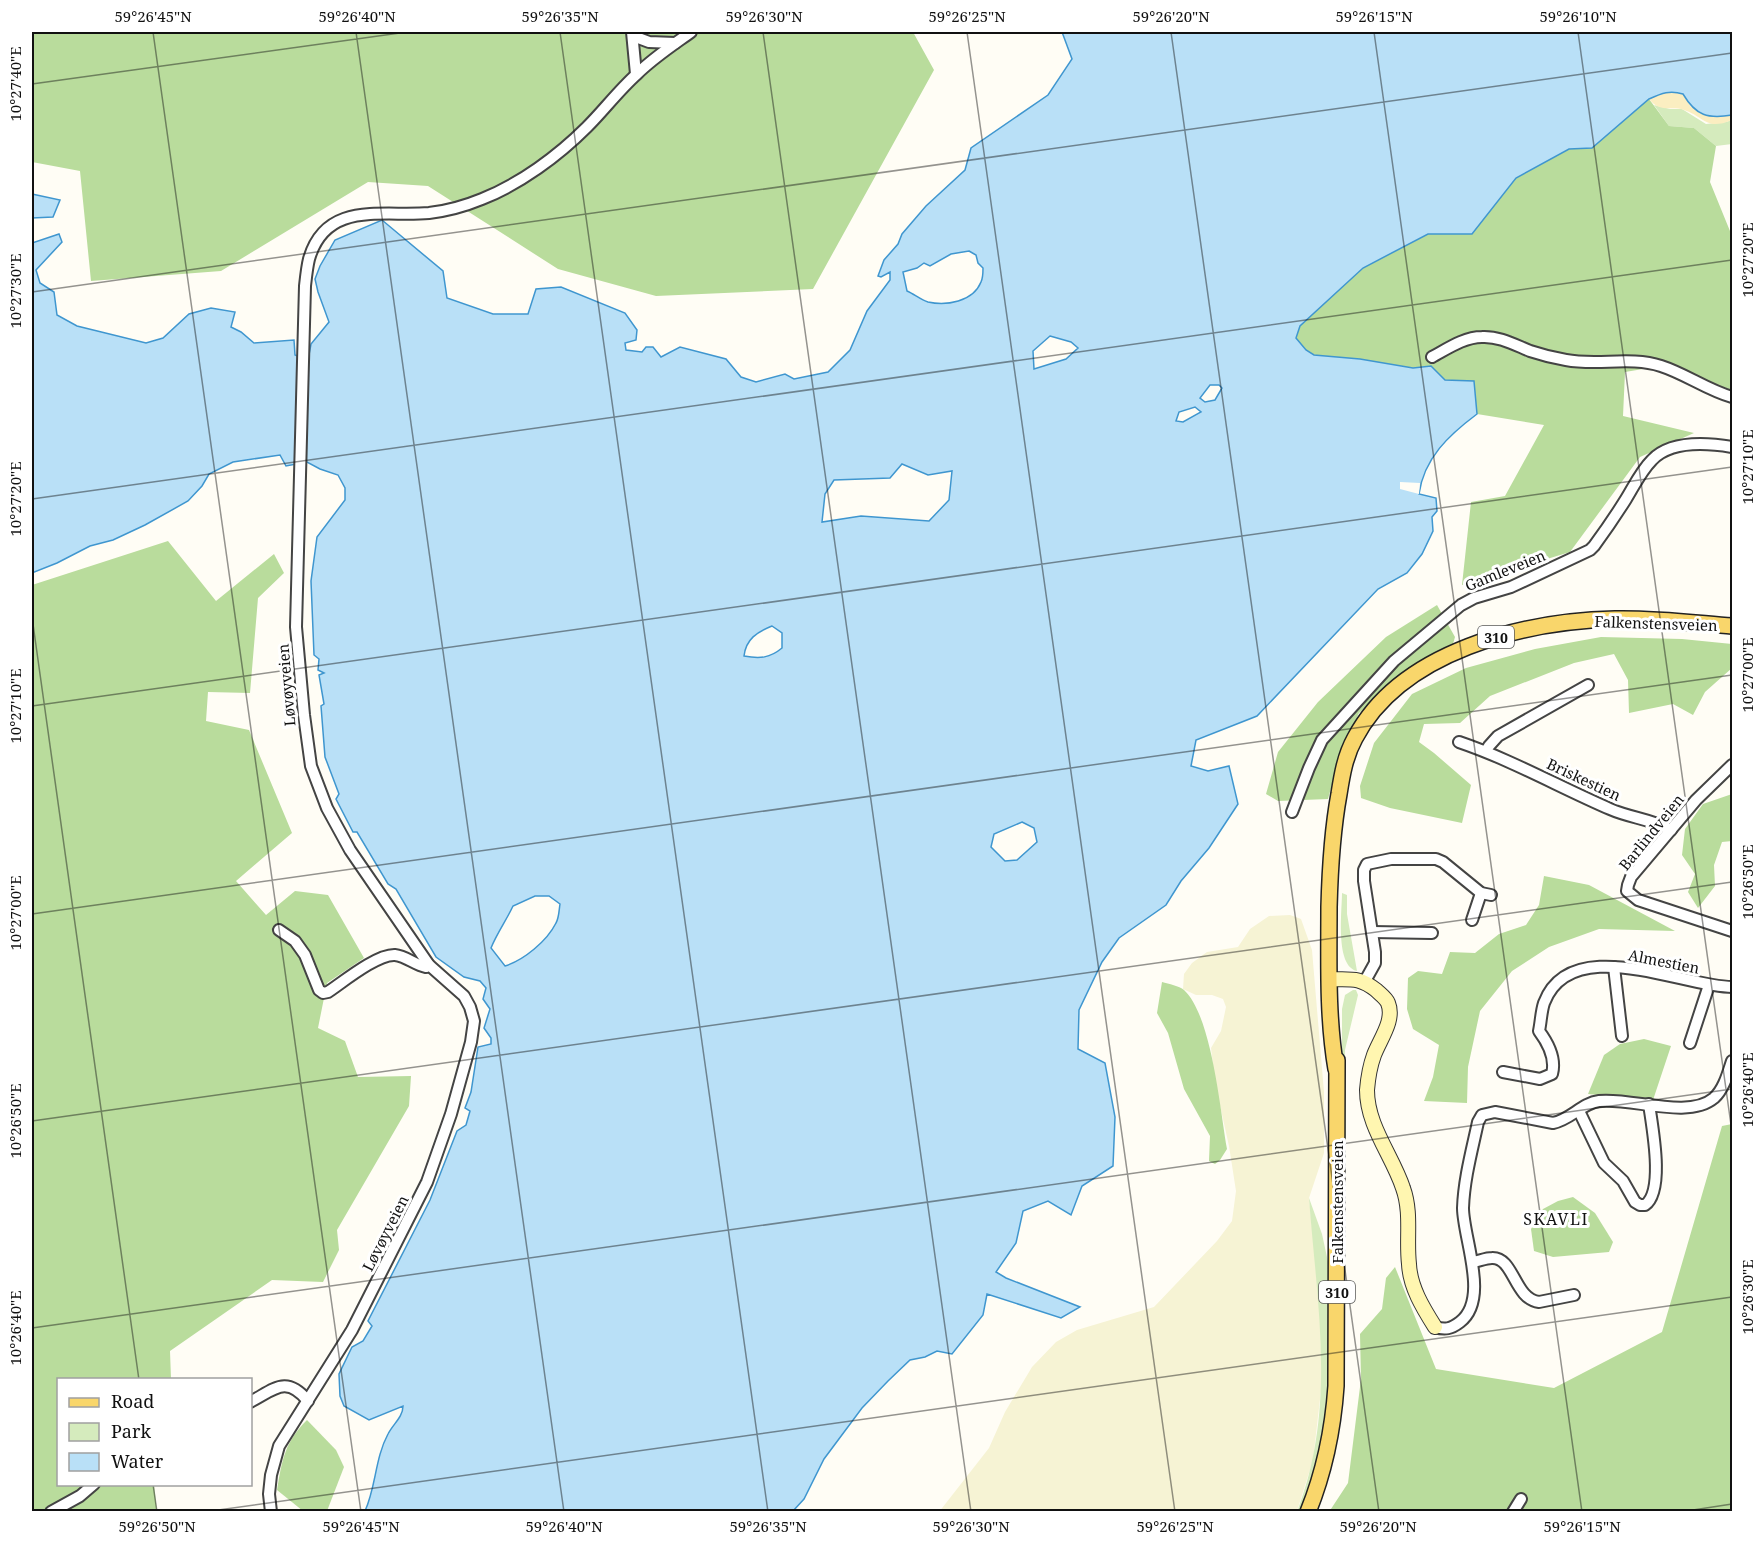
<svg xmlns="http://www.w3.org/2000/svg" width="1764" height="1543" viewBox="0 0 1764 1543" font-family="'Noto Serif',serif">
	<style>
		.farmland { fill: #f6f3d4 }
		.green { fill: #d5ebbd }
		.forest { fill: #b9dc9c }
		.sand { fill: #fbeec1 }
		.water { fill: #b9e0f7; stroke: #3f96cf; stroke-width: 1.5; fill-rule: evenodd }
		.pier { fill: #fffdf5 }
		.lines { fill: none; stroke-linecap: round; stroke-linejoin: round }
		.street-casing { stroke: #444; stroke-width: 14 }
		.secondary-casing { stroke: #333; stroke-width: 16 }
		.primary-casing { stroke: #222; stroke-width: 18 }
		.street { stroke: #fff; stroke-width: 10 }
		.secondary { stroke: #fff6b0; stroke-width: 14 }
		.primary { stroke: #f9d66b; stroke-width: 15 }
		.ticks { fill: none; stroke: #111; stroke-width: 1.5; stroke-opacity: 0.45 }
		.labels { text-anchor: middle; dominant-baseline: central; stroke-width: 6; stroke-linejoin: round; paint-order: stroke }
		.shield { fill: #fff; stroke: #585858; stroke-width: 1.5 }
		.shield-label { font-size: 14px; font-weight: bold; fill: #111 }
		.street-label { font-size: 15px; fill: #111; stroke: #fff }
		.neighbourhood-label { font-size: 16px; letter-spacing: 1.5px; fill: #111; stroke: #fff }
		.neatline { fill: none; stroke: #111; stroke-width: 2 }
		.ticks-label { font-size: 15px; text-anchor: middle; fill: #111 }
	</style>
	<rect width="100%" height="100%" fill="#fffdf5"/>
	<!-- farmland -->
	<polygon class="farmland" points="1290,915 1301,919 1312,950 1324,1092 1324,1153 1309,1198 1322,1324 1322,1382 1313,1460 1297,1511 939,1512 989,1448 1005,1412 1032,1367 1056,1342 1077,1330 1154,1307 1217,1241 1232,1221 1236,1191 1229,1146 1215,1083 1211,1048 1221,1031 1226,1007 1223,999 1212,995 1196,995 1183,989 1184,974 1192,963 1207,952 1238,947 1250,929 1269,916"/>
	<!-- green -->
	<g class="green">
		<polygon points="1654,105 1670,109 1682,109 1706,124 1726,122 1732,120 1732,144 1716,146 1694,128 1669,126"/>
		<path d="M1342,893l5,2v19l10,57c-22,-5 -15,-59 -15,-78z"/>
		<polygon points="1353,990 1356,990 1358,995 1345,1050 1346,1165 1342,1164 1342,1009 1345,995"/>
		<path d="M1309,1198l13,36 8,37 2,133 -6,37 -23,70 -6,1c40,-105 20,-206 12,-314z"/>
	</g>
	<!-- forest -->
	<g class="forest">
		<polygon points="32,32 913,32 934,70 813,289 656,296 558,269 428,186 368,182 221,271 91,281 80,171 32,162"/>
		<polygon points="1649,99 1669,126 1694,128 1716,146 1710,182 1732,236 1732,390 1661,366 1625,372 1623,416 1694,433 1640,457 1570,552 1462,585 1471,502 1505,496 1544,425 1477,414 1474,381 1445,380 1431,366 1413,368 1360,359 1314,355 1306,350 1296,338 1300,326 1363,268 1428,234 1472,234 1516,178 1569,149 1592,148"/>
		<polygon points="168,541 216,601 274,554 284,573 258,598 250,693 208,692 206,721 249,730 292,833 236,881 266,915 295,891 328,895 364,958 327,983 318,1028 345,1041 358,1077 411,1076 409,1106 337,1230 339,1250 323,1282 272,1280 170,1351 171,1379 58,1380 58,1484 154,1485 157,1511 32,1511 32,585"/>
		<polygon points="1437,605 1455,637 1453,644 1403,674 1359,713 1342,748 1328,799 1278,801 1266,794 1278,752 1318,702 1386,637"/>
		<polygon points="1601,637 1682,639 1732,644 1732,668 1705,692 1693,715 1673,704 1629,713 1628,680 1614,654 1574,663 1490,696 1460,723 1424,724 1419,742 1434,753 1471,785 1462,823 1390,808 1361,798 1360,786 1374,743 1412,694 1466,668 1535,649"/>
		<polygon points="1732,794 1732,841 1722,842 1714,865 1715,886 1698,908 1688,892 1695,874 1682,855 1685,829 1703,804"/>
		<polygon points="1544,876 1589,885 1675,931 1599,929 1549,947 1512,971 1480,1011 1468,1067 1467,1103 1424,1101 1433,1077 1439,1045 1413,1029 1407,1009 1408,978 1418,971 1442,974 1450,952 1475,953 1499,934 1526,925 1539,905"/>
		<path d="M1162,982c7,2 17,4 22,8 28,26 36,120 43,159l-7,11 -5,4 -6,-3 1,-25 -26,-47 -16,-56 -11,-20z"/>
		<polygon points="1644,1039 1671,1046 1653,1100 1588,1094 1604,1055 1620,1044"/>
		<polygon points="1732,1124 1732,1511 1329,1512 1348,1483 1361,1379 1360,1334 1382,1309 1386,1278 1395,1267 1436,1369 1554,1388 1662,1332 1722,1126"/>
		<polygon points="1573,1197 1595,1213 1613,1242 1609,1252 1553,1257 1534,1251 1531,1229 1543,1209 1558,1201"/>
		<path d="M307,1420l29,30 8,17 -17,44h-24l-26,-21c5,-31 8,-48 30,-70z"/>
	</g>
	<!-- sand -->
	<path class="sand" d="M1672,91l11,3 8,13 28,10 13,-2v5c-26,11 -27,-3 -48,-10 -13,-5 -23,4 -35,-11l11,-6z"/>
	<!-- water -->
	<g class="water">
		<path d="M1062,32h670v83c-24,4 -36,1 -49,-21 -13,-4 -21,-1 -34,5l-57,49 -23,1 -53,29 -44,56h-44l-65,34 -63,58 -4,12 10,12 8,5 46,4 53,9 18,-2 14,14 29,1 3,33c-28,21 -53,44 -58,80l17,4 1,13 -5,6 1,14 -11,23 -15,19 -29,16 -121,127 -61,24 -5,26 17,5 21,-5 9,38 -29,44 -28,33 -15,24 -47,33 -17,24 -23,48 -1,39 27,14 10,54 -2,49 -31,20 -11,29 -23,-14 -25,10 -7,32 -20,29 10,6 74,29 -19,11 -74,-24 -4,21 -31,39 -15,-3 -12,6 -15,3 -22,21 -26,27 -38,51 -20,40 -11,12h-428c11,-24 10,-53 23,-77 5,-10 15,-17 15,-28l-34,14 -25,-14 -4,-10 -1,-22 13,-27 11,-6 9,-15 -4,-5 62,-121 27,-69 9,-6 4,-14 -5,-3 6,-16 7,-45 13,-3v-6l-7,-10 6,-19 -7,-10 3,-11 -6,-7 -16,-4 -28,-20 -40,-68 -8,-5 -31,-52h-4l-17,-33 3,-5 -14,-37 -4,-51 3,-2 -5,-29 5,-2 -6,-3 1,-11 -5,-4 -3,-74 6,-44 28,-37v-12l-7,-13 -18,-6 -13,-7 -21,4 -6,-11 -47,7 -24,12 -7,12 -14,15 -43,24 -32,15 -23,6 -33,17 -25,10v-330l27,-9 3,8 -26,28 4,13 14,9 3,23 20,11 69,17 17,-5 26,-24 22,-6 24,4 -4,15 10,5 13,11 40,-3 1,15 13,5 3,-16 18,-22 -11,-30 -3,-13 5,-13 15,-26 47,-20 61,51 4,27 46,16h35l8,-25 25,-2 64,26 12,17 -1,10 -11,3 1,7 16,2 4,-5h7l8,10 19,-10 46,12 15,18 15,5 29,-8 9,5 34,-7 22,-22 17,-39 23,-31v-8l-9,5 -3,-1 6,-16 14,-16 4,-10 24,-28 39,-36 6,-22 77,-53 24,-36zM969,251l7,4 2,8 5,5c0,4 0,10 -2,14 -8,20 -35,24 -53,20 -7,-2 -14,-8 -21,-11l-4,-19 14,-4 7,-5 6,3 21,-12zM1050,336l21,6 7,6 -12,11 -32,10 -1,-18zM1210,385h9l3,3 -7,12 -10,2 -5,-4zM1195,407l6,5 -18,10 -7,-1 3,-9zM902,464l26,11 24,-4 -3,29 -20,21 -68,-5 -39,6 3,-28 9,-14 56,-2zM772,626l10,7v15c-12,10 -22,11 -38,8 2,-17 13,-24 28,-30zM1022,822l12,6 3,14 -20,18 -12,1 -14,-14 3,-13zM535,896h14l11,8c-1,6 -1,14 -4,19 -9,18 -32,37 -51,43l-14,-18c6,-15 15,-27 22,-42z"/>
		<polygon points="32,194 60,200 53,217 32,218"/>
	</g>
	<!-- pier -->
	<polygon class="pier" points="1400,482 1420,483 1419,494 1400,489"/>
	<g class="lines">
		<!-- street casing -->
		<g class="street-casing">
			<g id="street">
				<polyline points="632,32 636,74"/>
				<polyline points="633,36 649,42 675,43"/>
				<path d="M1432,357c15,-8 32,-20 50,-20 17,-1 33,8 48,14 12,4 24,7 36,9 32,6 64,-4 95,6 25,8 46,24 71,31"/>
				<path d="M1459,742c53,18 100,45 151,67 20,9 42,10 61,21"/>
				<polyline points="1486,751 1489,746 1498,736 1588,685"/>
				<polyline points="1732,765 1696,800 1631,877 1628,885 1627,891 1638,900 1732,931"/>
				<path d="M1292,812l17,-44 13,-28 72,-79 67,-56 13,-7 37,-11 79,-37 4,-4c11,-15 22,-31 32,-47 8,-13 15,-28 26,-39 19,-20 56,-17 80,-13"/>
				<polyline points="1472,920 1481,893"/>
				<path d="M279,930l16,11 10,14 14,35 4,3 5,-1c15,-10 49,-38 67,-37 11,1 20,10 31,12l3,-2"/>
				<polyline points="1372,932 1432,933"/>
				<polyline points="1614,967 1622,1036"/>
				<polyline points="1365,981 1375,963 1375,952 1364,881 1364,870 1367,864 1391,859 1436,859 1443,862 1481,893 1491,895"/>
				<polyline points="1690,1043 1709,985"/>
				<path d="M1503,1072l37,7 12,-5c4,-15 -4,-31 -13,-43 2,-9 2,-19 5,-28 27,-71 139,-16 188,-16"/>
				<path d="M1579,1111l25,52 19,18 12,21 5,3h5c20,-14 7,-79 4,-101"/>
				<path d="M1473,1262c6,-1 13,-4 19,-4 22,-1 22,41 47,44l35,-7"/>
				<path d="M1435,1327c10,3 16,2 25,-5 30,-23 3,-84 3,-114 1,-29 9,-58 15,-86l4,-7 13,-3 58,11c17,-3 29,-20 46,-22 32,-4 89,19 115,-3 10,-9 14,-25 18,-37"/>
				<path d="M250,1402c25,-13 36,-27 58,-1"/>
				<polyline points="51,1512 80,1496 94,1484"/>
				<path d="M271,1512l-2,-18 2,-19 8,-29 73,-116 75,-148 24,-68 20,-72 3,-21 -4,-14 -6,-11 -35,-31 -79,-115 -23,-42 -16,-42 -7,-51 -8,-88 9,-341c1,-9 2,-19 4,-27 17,-59 74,-42 120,-46 18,-2 36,-7 53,-14 38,-15 76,-43 105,-72 17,-17 32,-37 50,-53 16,-16 36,-29 54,-42"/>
				<polyline points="1513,1512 1521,1499"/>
			</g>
		</g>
		<!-- secondary casing -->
		<g class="secondary-casing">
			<path id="secondary" d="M1329,979c21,1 29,-3 47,11 4,4 10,8 12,13 7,17 -8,36 -14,52 -4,11 -6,23 -7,35 0,36 25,65 36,98 9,25 3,51 6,76 1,23 14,44 26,63"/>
		</g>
		<!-- primary casing -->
		<g class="primary-casing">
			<g id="primary">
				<path d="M1336,1069c-9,-53 -7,-108 -7,-162 1,-38 3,-75 10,-113 3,-19 6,-38 16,-56 46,-87 169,-117 260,-119 39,-1 79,4 117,7"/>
				<path d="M1308,1512c17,-42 25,-82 28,-126l1,-326"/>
			</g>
		</g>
		<!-- street -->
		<use href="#street" class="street"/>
		<!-- secondary -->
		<use href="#secondary" class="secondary"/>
		<!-- primary -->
		<use href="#primary" class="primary"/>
	</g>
	<!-- ticks -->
	<path class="ticks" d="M153,32l208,1480M356,32l208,1480M560,32l208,1480M763,32l208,1480M967,32l208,1480M1171,32l208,1480M1374,32l208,1480M1578,32l154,1100M32,84l375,-52M32,292l1700,-239M32,499l1700,-239M32,617l107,763M32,706l1700,-239M32,914l1700,-239M32,1121l1700,-239M32,1328l1700,-239M153,1484l4,28M204,1512l1528,-215M1680,1512l52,-8"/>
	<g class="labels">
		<!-- shield labels -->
		<g class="shield">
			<rect x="1478" y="626" width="36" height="22" rx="4.5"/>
			<rect x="1319" y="1281" width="36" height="22" rx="4.5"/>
		</g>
		<g class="shield-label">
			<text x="1496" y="637">310</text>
			<text x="1337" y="1292">310</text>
		</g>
		<!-- street labels -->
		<g class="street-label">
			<text transform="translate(1505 570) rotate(-22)">Gamleveien</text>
			<text transform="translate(1656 623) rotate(2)">Falkenstensveien</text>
			<text transform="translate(286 685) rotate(-95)">Løvøyveien</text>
			<text transform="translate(1584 779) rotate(25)">Briskestien</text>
			<text transform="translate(1651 832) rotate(-51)">Barlindveien</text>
			<text transform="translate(1664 961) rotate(11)">Almestien</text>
			<text transform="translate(1337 1202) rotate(-90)">Falkenstensveien</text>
			<text transform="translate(385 1233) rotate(-63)">Løvøyveien</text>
		</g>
		<!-- neighbourhood labels -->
		<g class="neighbourhood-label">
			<text x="1556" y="1219">SKAVLI</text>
		</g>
	</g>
	<!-- border -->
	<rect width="1764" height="1543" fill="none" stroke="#ffffff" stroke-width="66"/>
	<!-- legend -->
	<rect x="57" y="1378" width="195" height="108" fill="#ffffff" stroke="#a0a0a0" stroke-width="1.5"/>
	<rect x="69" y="1398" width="30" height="9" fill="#f9d66b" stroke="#a0a0a0" stroke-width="1.5"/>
	<text x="111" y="1408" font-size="18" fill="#111111">Road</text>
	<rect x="69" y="1423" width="30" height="18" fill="#d5ebbd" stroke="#a0a0a0" stroke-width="1.5"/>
	<text x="111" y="1438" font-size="18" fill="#111111">Park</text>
	<rect x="69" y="1453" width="30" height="18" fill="#b9e0f7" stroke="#a0a0a0" stroke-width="1.5"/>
	<text x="111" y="1468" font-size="18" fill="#111111">Water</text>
	<rect x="33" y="33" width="1698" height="1477" class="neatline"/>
	<g class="ticks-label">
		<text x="153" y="22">59°26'45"N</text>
		<text x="357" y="22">59°26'40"N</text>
		<text x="560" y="22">59°26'35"N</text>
		<text x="764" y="22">59°26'30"N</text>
		<text x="967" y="22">59°26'25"N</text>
		<text x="1171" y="22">59°26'20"N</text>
		<text x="1374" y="22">59°26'15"N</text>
		<text x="1578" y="22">59°26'10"N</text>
		<text transform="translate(16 84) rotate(-90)" y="5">10°27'40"E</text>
		<text transform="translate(1748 260) rotate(-90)" y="5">10°27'20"E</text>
		<text transform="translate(16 291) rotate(-90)" y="5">10°27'30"E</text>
		<text transform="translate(1748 467) rotate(-90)" y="5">10°27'10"E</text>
		<text transform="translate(16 499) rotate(-90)" y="5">10°27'20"E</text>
		<text transform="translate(1748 675) rotate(-90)" y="5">10°27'00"E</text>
		<text transform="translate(16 706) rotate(-90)" y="5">10°27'10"E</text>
		<text transform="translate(1748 882) rotate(-90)" y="5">10°26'50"E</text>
		<text transform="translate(16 913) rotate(-90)" y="5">10°27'00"E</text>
		<text transform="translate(1748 1090) rotate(-90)" y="5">10°26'40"E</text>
		<text transform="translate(16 1121) rotate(-90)" y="5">10°26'50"E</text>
		<text transform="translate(1748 1297) rotate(-90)" y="5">10°26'30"E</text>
		<text transform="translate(16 1328) rotate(-90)" y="5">10°26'40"E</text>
		<text x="157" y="1532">59°26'50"N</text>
		<text x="361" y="1532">59°26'45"N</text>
		<text x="564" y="1532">59°26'40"N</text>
		<text x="768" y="1532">59°26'35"N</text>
		<text x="971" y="1532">59°26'30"N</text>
		<text x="1175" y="1532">59°26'25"N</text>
		<text x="1378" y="1532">59°26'20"N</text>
		<text x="1582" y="1532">59°26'15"N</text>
	</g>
</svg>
